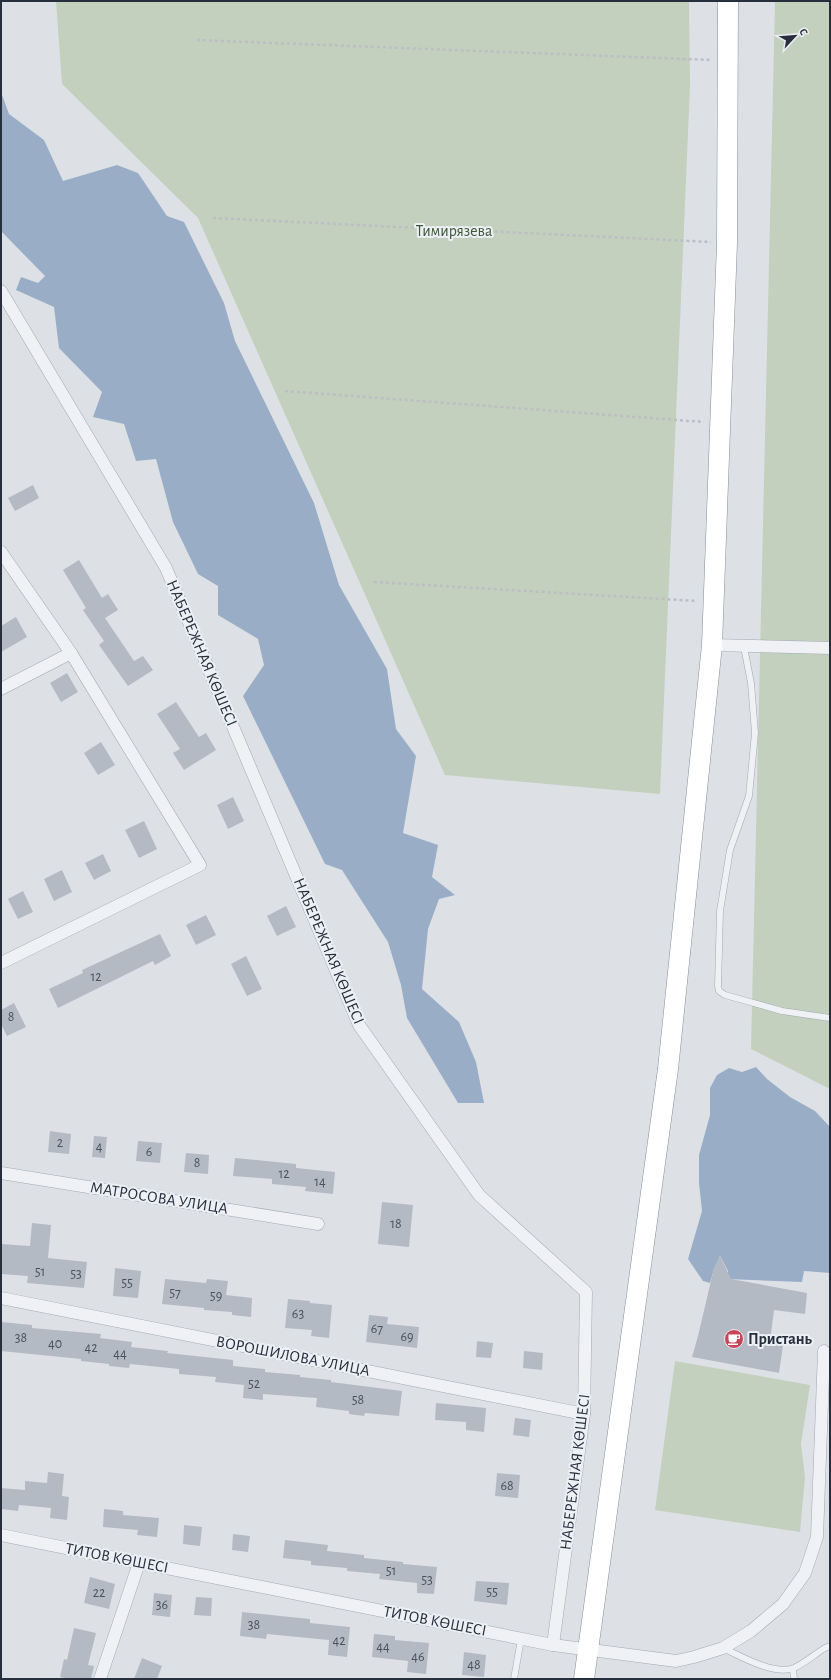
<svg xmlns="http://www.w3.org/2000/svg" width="831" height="1680" viewBox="0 0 831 1680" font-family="'Alegreya Sans',sans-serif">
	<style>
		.green { fill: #c3d0be }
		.water { fill: #99aec6 }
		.building { fill: #b4bac3 }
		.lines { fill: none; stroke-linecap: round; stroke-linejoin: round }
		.service-casing { stroke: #a3a8b0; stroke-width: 7 }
		.minor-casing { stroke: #a3a8b0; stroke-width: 13 }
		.trunk-casing { stroke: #858e9c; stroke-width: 21 }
		.path { stroke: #bbbfc5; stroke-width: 2.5; stroke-dasharray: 3 3; stroke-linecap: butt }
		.service { stroke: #eff1f5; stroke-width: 6 }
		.minor { stroke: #eff1f5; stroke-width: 12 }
		.trunk { stroke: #fff; stroke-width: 20 }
		.labels { text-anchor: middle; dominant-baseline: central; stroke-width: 4; stroke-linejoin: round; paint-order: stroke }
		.number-label { font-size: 14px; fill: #4a525e }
		.park-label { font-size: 16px; fill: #3b5735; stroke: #eceff4 }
		.street-label { font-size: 16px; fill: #272f3c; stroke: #eceff4 }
		.poi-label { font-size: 16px; font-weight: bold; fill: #272f3c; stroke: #eceff4; text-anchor: start }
	</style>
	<rect width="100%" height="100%" fill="#dde1e6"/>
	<!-- green -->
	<g class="green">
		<polygon points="56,1 689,1 690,86 660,794 445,775 198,218 62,84"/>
		<polygon points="775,1 830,1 830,1089 751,1049"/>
		<polygon points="675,1361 810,1385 801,1444 805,1477 800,1532 655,1510"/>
	</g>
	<!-- water -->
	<g class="water">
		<polygon points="1,92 9,114 44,140 63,181 117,165 138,173 167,216 184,222 224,303 235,341 314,503 339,585 387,669 396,729 416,756 403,833 438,845 432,877 455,895 439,899 428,929 422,989 459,1022 476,1062 484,1103 458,1103 407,1018 401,985 388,942 342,870 325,864 243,696 264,665 258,639 218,615 218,586 198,574 173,522 156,459 136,461 124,424 93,417 102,392 59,348 54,307 16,290 21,277 38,283 45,276 1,231"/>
		<polygon points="756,1067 767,1079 790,1097 815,1111 830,1127 830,1273 804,1271 802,1282 727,1279 728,1271 720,1256 714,1269 710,1283 703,1281 688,1259 702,1211 699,1183 699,1155 710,1115 710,1088 717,1075 729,1068 742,1072"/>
	</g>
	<!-- building -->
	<g class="building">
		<polygon points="33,485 39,498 15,511 8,498"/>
		<polygon points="79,560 102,598 108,594 118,610 105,618 134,661 143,656 153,670 128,686 99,645 104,641 83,610 86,608 63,570"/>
		<polygon points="16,617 27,637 1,652 1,626"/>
		<polygon points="67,673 78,692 61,702 50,683"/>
		<polygon points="176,702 199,737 206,733 216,750 184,770 173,753 180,749 157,714"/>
		<polygon points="101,742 115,765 98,775 84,753"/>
		<polygon points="233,797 244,821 228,829 217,805"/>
		<polygon points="144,821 157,849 139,858 125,830"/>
		<polygon points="103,854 111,871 94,880 85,863"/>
		<polygon points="62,870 72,892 54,901 44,879"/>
		<polygon points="23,891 33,912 18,919 8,899"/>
		<polygon points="286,906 296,927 277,936 267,916"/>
		<polygon points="206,915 216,935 196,945 186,925"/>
		<polygon points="160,934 171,956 155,965 153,961 58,1008 49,989 83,973 82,970"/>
		<polygon points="246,956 262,989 247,996 231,964"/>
		<polygon points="14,1003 26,1027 7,1036 1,1024 1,1010"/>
		<polygon points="50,1131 71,1134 69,1154 48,1152"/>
		<polygon points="94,1136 107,1137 105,1158 92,1157"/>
		<polygon points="138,1141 162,1143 160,1163 136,1161"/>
		<polygon points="186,1153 209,1155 208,1174 184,1172"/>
		<polygon points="235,1158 296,1164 296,1168 335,1172 333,1194 305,1191 306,1187 272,1184 272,1179 233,1176"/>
		<polygon points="382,1202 413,1205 409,1247 378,1244"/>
		<polygon points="32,1223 51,1225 48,1258 87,1262 84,1288 27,1283 28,1276 1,1274 1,1244 30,1246"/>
		<polygon points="720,1256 731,1279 807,1293 805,1314 774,1310 770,1342 783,1345 779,1373 692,1357 698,1336 714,1268"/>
		<polygon points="115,1268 141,1271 138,1298 113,1296"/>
		<polygon points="165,1279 206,1283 207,1279 228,1281 226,1295 252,1298 251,1317 232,1315 232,1312 204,1310 204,1308 162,1304"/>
		<polygon points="288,1299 310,1301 310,1303 332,1305 329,1338 311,1336 312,1330 285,1328"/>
		<polygon points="369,1315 388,1317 387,1324 419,1327 417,1348 366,1342"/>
		<polygon points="1,1322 32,1325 32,1328 101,1334 100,1338 132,1342 131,1347 168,1351 167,1353 233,1360 233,1366 265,1369 265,1372 300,1375 300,1377 331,1380 331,1382 402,1391 399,1416 365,1413 364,1416 349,1414 349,1411 316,1407 317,1398 263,1394 263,1400 243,1398 244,1385 215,1382 216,1377 179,1374 179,1369 130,1364 129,1368 109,1366 109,1364 81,1361 81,1359 1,1351"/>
		<polygon points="477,1341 493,1343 491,1358 476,1357"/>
		<polygon points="524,1351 543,1353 542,1370 523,1368"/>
		<polygon points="436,1403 486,1408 484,1432 466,1430 466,1422 435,1420"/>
		<polygon points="515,1418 531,1420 529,1437 513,1435"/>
		<polygon points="48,1472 64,1474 62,1496 69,1497 67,1520 50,1518 51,1508 19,1505 18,1511 1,1509 1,1488 25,1490 25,1481 47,1483"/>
		<polygon points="497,1473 520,1475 518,1498 495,1496"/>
		<polygon points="104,1509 123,1511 123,1515 159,1518 157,1537 137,1535 138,1530 103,1527"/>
		<polygon points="184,1525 202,1527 200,1546 183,1544"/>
		<polygon points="233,1534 250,1536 248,1552 232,1550"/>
		<polygon points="285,1540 328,1545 327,1551 364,1555 364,1558 403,1562 403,1564 437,1567 434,1594 417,1593 417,1583 379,1579 380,1574 347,1571 347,1568 311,1565 311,1561 283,1558"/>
		<polygon points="90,1577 115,1584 109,1609 84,1603"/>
		<polygon points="476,1581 509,1583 507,1605 474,1601"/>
		<polygon points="154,1593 172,1595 170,1617 152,1615"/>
		<polygon points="196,1597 212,1598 211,1616 194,1615"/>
		<polygon points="242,1612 310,1619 310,1623 350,1627 347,1657 328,1655 329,1640 267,1634 266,1639 240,1636"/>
		<polygon points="74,1628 96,1633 88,1665 94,1666 91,1679 69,1679 60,1677 64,1659 67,1660"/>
		<polygon points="374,1634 395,1636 395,1640 429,1643 426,1674 407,1672 408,1661 372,1657"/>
		<polygon points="464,1652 486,1655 484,1677 462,1675"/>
		<polygon points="142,1658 162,1666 157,1679 134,1679"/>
	</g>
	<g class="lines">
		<!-- service casing -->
		<g class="service-casing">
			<g id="service">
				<polyline points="744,647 751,683 755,733 749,796 730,850 720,911 718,986 719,991 725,995 782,1011 830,1018"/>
				<path d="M723,1648c17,8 52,28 71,20 11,-5 21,-14 31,-20l5,-2"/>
				<polyline points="793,1669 794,1679"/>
				<polyline points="514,1679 521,1639"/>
			</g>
		</g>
		<!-- minor casing -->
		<g class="minor-casing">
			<g id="minor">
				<polyline points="1,291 166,568 359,1025 479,1195 586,1292 584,1414 553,1645"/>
				<polyline points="1,552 71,653 200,865 1,963"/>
				<polyline points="712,645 830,648"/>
				<polyline points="1,689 71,653"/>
				<polyline points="1,1173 318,1224"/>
				<polyline points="1,1298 584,1414"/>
				<polyline points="1,1535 553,1645 676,1661 694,1657 723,1648 751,1631 783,1604 805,1573 817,1537 824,1351"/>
				<polyline points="100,1679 139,1563"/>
			</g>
		</g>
		<!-- trunk casing -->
		<g class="trunk-casing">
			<polyline id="trunk" points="584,1679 668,1069 712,645 727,243 728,1"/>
		</g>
		<!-- path -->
		<g class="path">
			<polyline points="197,40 711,60"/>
			<polyline points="213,218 711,242"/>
			<polyline points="285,391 704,422"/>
			<polyline points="374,582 697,601"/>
		</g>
		<!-- service -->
		<use href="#service" class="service"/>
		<!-- minor -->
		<use href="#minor" class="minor"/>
		<!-- trunk -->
		<use href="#trunk" class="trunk"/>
	</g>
	<!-- icons -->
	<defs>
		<g id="cafe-disc" transform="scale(1)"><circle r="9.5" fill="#c84558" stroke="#eceff4"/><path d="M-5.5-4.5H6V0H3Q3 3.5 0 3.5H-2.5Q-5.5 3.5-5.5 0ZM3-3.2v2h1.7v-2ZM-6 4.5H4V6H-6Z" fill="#fff"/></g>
	</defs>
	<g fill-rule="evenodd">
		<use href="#cafe-disc" x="734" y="1339"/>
	</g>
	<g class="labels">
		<!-- number labels -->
		<g class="number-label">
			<text x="96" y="977">12</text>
			<text x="11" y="1017">8</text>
			<text x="60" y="1143">2</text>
			<text x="99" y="1147">4</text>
			<text x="149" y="1152">6</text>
			<text x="197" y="1163">8</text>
			<text x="284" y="1174">12</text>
			<text x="320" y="1182">14</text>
			<text x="396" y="1224">18</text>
			<text x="40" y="1272">51</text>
			<text x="76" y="1274">53</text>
			<text x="127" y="1283">55</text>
			<text x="175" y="1293">57</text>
			<text x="216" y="1296">59</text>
			<text x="298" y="1314">63</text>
			<text x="377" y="1329">67</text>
			<text x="407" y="1337">69</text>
			<text x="21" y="1338">38</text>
			<text x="55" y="1344">40</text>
			<text x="91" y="1348">42</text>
			<text x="120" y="1354">44</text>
			<text x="254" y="1384">52</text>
			<text x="358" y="1400">58</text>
			<text x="507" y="1486">68</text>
			<text x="391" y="1571">51</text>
			<text x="427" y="1580">53</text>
			<text x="492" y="1592">55</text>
			<text x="99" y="1593">22</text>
			<text x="162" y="1605">36</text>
			<text x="254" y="1625">38</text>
			<text x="339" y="1641">42</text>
			<text x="383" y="1647">44</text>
			<text x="418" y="1657">46</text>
			<text x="474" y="1665">48</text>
		</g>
		<!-- park labels -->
		<g class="park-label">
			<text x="454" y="231">Тимирязева</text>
		</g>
		<!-- street labels -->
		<g class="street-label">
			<text transform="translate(202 653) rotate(67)">НАБЕРЕЖНАЯ КӨШЕСІ</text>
			<text transform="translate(329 951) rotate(67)">НАБЕРЕЖНАЯ КӨШЕСІ</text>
			<text transform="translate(159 1198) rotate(9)">МАТРОСОВА УЛИЦА</text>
			<text transform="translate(293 1356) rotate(11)">ВОРОШИЛОВА УЛИЦА</text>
			<text transform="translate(575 1472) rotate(-83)">НАБЕРЕЖНАЯ КӨШЕСІ</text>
			<text transform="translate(117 1558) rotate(11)">ТИТОВ КӨШЕСІ</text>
			<text transform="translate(435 1621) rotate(11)">ТИТОВ КӨШЕСІ</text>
		</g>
		<!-- poi labels -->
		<g class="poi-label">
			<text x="748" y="1339">Пристань</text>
		</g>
	</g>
	<!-- border -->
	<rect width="831" height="1680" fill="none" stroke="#272f3c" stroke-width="4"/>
	<!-- north arrow -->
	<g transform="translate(795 36) rotate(64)" stroke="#eceff4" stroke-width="3" paint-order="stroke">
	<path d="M0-3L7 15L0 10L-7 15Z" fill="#272f3c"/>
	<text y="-6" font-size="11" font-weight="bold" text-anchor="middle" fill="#272f3c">С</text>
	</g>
</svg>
